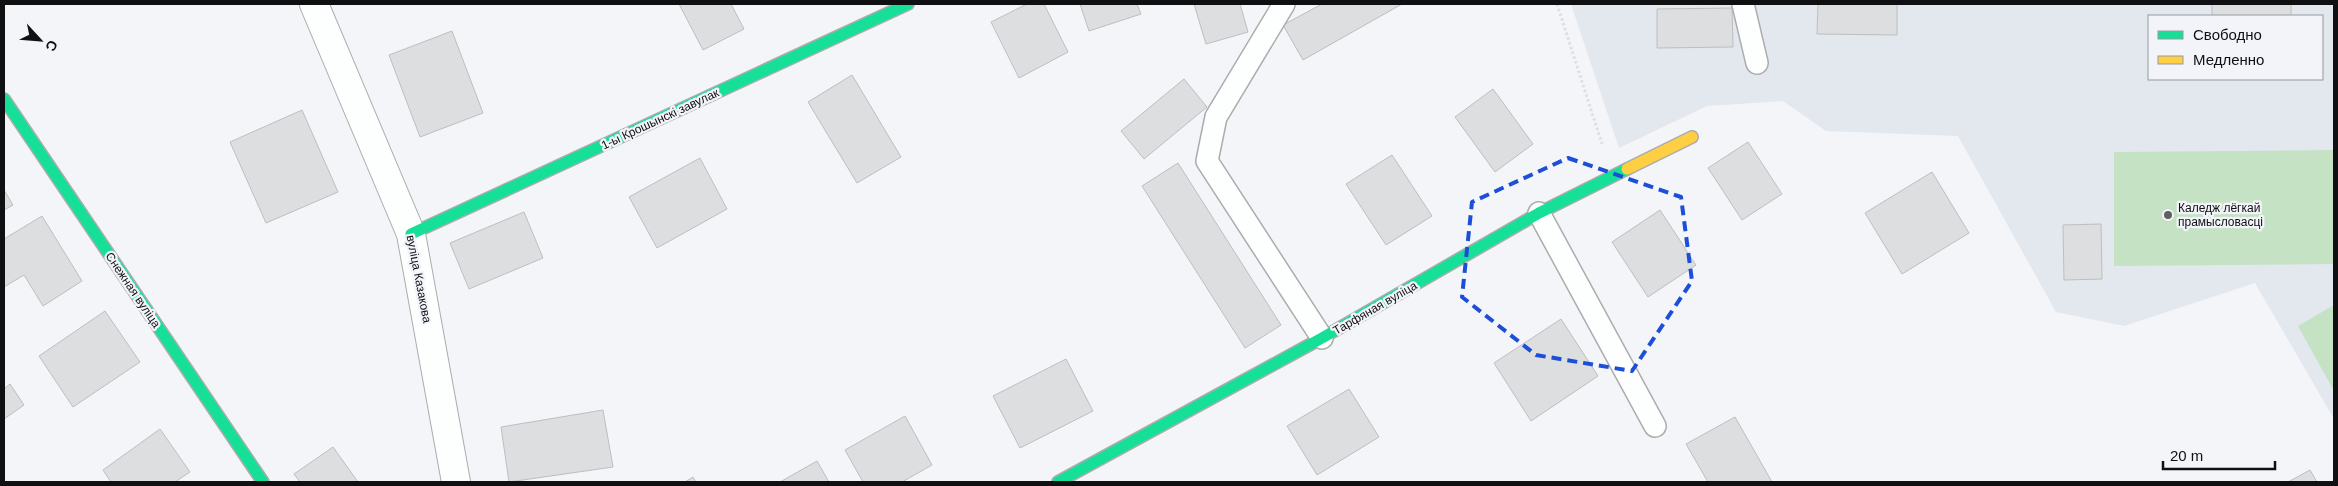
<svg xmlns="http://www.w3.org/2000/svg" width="2338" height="486" viewBox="0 0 2338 486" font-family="Helvetica,sans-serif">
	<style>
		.built { fill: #e3e7ee; fill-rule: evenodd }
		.green { fill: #c6e2c5 }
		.building { fill: #dddee0; stroke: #bdbec0 }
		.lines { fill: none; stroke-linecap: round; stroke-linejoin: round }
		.lane-casing { stroke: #abacae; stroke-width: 24 }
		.street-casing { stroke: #abacae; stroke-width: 30 }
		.fast-casing { stroke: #abacae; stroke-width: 14 }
		.slow-casing { stroke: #abacae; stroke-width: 14 }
		.path { stroke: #dfdfe0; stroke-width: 3; stroke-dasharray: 2.5 2.5; stroke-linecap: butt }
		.lane { stroke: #fdfefe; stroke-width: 21 }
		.street { stroke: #fdfefe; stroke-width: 28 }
		.fast { stroke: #16e098; stroke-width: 11 }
		.slow { stroke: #ffcf43; stroke-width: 11 }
		.marked { fill: none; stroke: #1d4ed8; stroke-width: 4; stroke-dasharray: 10 6; stroke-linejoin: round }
		.poi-dot { fill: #606062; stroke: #f2f4fa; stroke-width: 2 }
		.labels { text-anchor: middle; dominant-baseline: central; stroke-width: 4.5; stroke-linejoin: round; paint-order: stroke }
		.street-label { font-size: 12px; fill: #101012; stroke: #f2f4fa }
		.poi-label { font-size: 12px; fill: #101012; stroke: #f2f4fa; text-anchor: start }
	</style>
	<rect width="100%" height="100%" fill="#f4f5f8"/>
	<!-- built -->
	<path class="built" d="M1571,4h763v415l-79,-136 -131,43 -68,-14 -98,-176 -132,-5 -43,-30 -76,5 -88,42zM2149,16h173v63h-173z"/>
	<!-- green -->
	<g class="green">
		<polygon points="2334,150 2334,264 2114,266 2114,152"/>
		<polygon points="2334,305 2334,391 2298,326"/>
	</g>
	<!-- building -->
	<g class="building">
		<polygon points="679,4 731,4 744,29 703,50"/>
		<polygon points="1027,4 1044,4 1068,52 1019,78 991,22"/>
		<polygon points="1080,4 1137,4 1141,14 1089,31"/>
		<polygon points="1194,4 1240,4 1248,32 1206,44"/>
		<polygon points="1322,4 1402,4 1303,60 1283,25"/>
		<polygon points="1818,4 1897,4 1897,35 1817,34"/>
		<rect x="2212" y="4" width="79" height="12"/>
		<polygon points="1732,8 1733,47 1657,48 1657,9"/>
		<polygon points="452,31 483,113 420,137 389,55"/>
		<polygon points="852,75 901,157 857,183 808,102"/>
		<polygon points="1184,79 1207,107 1144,159 1121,131"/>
		<polygon points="1493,89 1533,144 1495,172 1455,117"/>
		<polygon points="302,110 338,192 266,223 230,142"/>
		<polygon points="1748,142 1782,194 1742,220 1708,168"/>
		<polygon points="1392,155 1432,216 1386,245 1346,184"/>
		<polygon points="700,158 727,209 657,248 629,197"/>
		<polygon points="1178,163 1281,325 1245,348 1142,186"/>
		<polygon points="1932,172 1969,233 1902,274 1865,213"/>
		<polygon points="4,190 13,205 4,210"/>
		<polygon points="1660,210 1696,265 1648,297 1612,242"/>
		<polygon points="524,212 543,258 469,289 450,243"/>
		<polygon points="42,216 82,281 43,306 24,275 4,287 4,239"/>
		<polygon points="2101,224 2102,279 2064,280 2063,225"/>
		<polygon points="105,311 140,362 73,407 39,356"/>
		<polygon points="1561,319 1598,376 1531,421 1494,363"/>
		<polygon points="1066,359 1093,411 1020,448 993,396"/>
		<polygon points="10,384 24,405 4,419 4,389"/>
		<polygon points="1349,389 1379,437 1317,475 1287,426"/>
		<polygon points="603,410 613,467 509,482 501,427"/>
		<polygon points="905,416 932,465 902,482 863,482 845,450"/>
		<polygon points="1735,417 1772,482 1708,482 1686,444"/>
		<polygon points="160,429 190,472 175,482 111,482 103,470"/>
		<polygon points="333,447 358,482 300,482 294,474"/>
		<polygon points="817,461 829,482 780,482"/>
		<polygon points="2310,470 2317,482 2288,482"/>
		<polygon points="693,477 696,482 685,482"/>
	</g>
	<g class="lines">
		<!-- lane casing -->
		<g class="lane-casing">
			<g id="lane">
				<polyline points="1284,4 1216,117 1207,161 1322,338"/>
				<polyline points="1743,4 1757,63"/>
				<polyline points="1539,213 1655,426"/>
			</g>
		</g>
		<!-- street casing -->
		<g class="street-casing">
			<polyline id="street" points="314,4 411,234 456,482"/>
		</g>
		<!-- fast casing -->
		<g class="fast-casing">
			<g id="fast">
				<polyline points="4,99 263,482"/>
				<polyline points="411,234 908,4"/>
				<polyline points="1058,482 1322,338 1539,213 1627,169"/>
			</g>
		</g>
		<!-- slow casing -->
		<g class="slow-casing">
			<polyline id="slow" points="1627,169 1692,137"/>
		</g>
		<!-- path -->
		<polyline class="path" points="1557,4 1602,144"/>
		<!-- lane -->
		<use href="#lane" class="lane"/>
		<!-- street -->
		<use href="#street" class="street"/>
		<!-- fast -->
		<use href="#fast" class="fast"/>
		<!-- slow -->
		<use href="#slow" class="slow"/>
	</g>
	<!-- marked area -->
	<path class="marked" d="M1568,158l113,39 11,84 -60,90 -96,-16 -74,-58 10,-95z"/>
	<!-- markers -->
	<circle class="poi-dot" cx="2168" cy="215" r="5"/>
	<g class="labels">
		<!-- street labels -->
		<g class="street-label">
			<text transform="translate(660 119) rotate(-25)">1-ы Крошынскі завулак</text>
			<text transform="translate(419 279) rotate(79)">вуліца Казакова</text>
			<text transform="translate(133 290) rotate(56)">Снежная вуліца</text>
			<text transform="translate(1375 308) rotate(-30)">Тарфяная вуліца</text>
		</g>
		<!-- poi labels -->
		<g class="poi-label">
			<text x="2178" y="208">Каледж лёгкай<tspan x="2178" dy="14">прамысловасці</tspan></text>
		</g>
	</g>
	<!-- border -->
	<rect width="2338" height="486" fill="none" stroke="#101012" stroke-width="10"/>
	<!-- legend -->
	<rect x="2148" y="15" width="175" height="65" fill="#f2f4fa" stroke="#98999d"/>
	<rect x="2158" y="31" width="25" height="8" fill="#16e098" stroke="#98999d"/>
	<text x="2193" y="40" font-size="15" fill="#101012">Свободно</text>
	<rect x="2158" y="56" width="25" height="8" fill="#ffcf43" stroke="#98999d"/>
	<text x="2193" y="65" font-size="15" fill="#101012">Медленно</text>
	<!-- north arrow -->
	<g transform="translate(40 40) rotate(116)" stroke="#f2f4fa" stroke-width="4" paint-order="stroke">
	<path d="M0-4L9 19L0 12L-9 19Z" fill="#101012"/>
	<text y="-8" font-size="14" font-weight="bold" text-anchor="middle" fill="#101012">С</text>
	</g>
	<!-- scale -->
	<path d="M2163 461v8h112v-8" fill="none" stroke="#101012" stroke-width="2.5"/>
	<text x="2170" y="461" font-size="15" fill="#101012" stroke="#f2f4fa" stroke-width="4" paint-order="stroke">20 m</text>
</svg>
